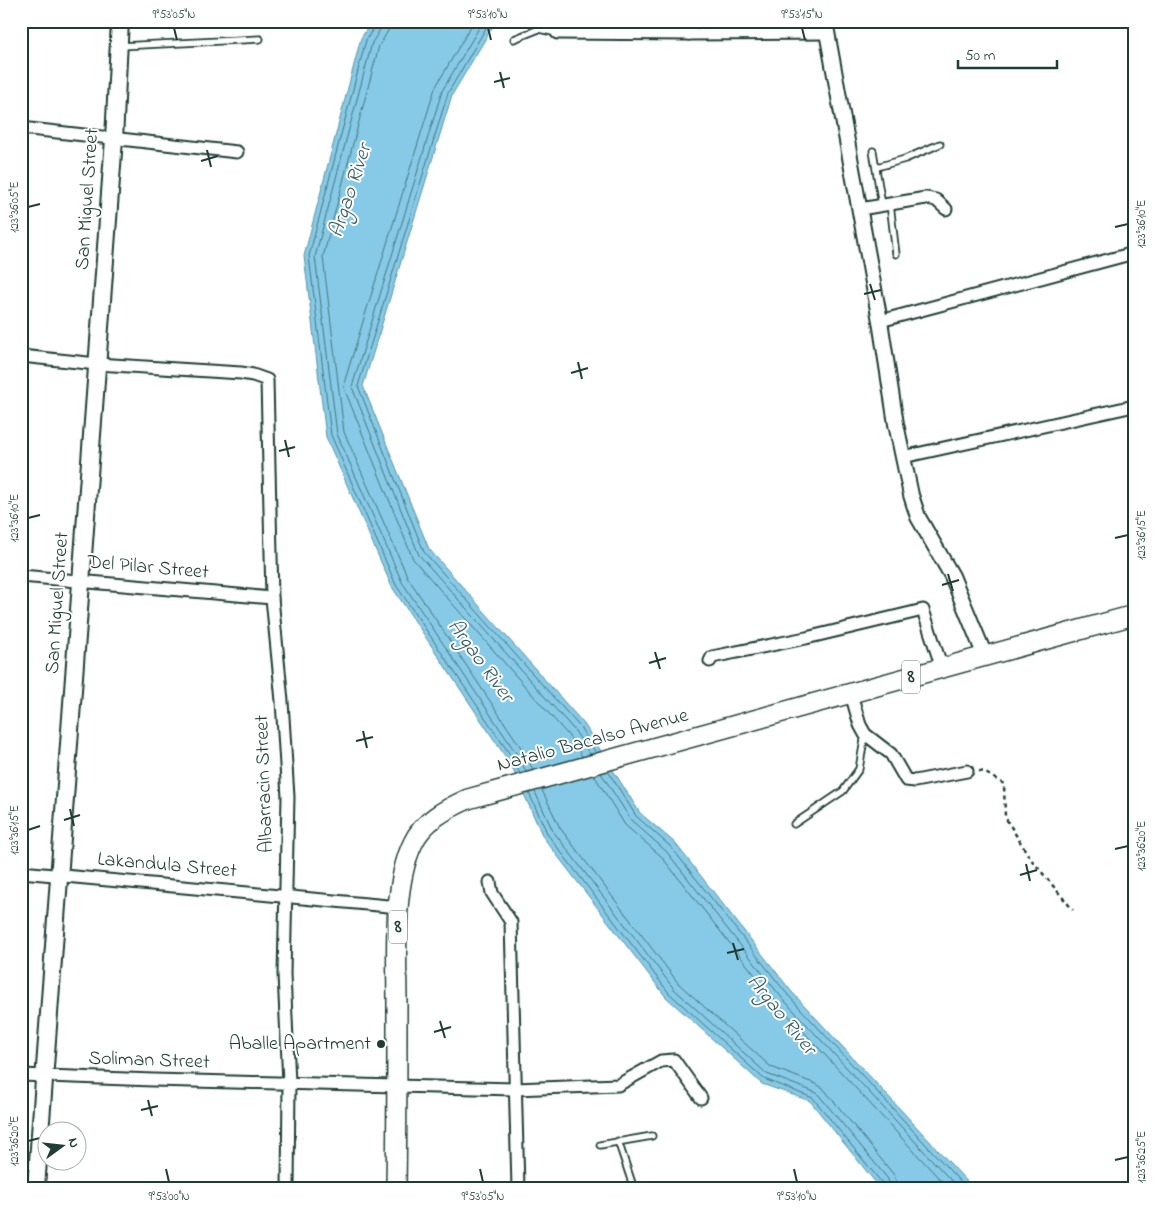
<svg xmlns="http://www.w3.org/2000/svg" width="1155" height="1209" viewBox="0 0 1155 1209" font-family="'Indie Flower',sans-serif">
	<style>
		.water { fill: #86cae7; stroke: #5d929f }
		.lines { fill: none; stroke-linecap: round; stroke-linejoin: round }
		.shore { stroke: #48757c; stroke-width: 1 }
		.service-casing { stroke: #1f3d34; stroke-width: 9 }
		.minor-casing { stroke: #1f3d34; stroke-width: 15 }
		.tertiary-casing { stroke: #1f3d34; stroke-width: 18 }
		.secondary-casing { stroke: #1f3d34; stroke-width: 20 }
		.trunk-casing { stroke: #1f3d34; stroke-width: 22 }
		.path { stroke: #1f3d34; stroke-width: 2.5; stroke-dasharray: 4 4; stroke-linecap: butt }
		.service { stroke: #fff; stroke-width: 5.5 }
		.minor { stroke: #fff; stroke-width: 11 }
		.tertiary { stroke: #fff; stroke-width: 14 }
		.secondary { stroke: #fff; stroke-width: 16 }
		.trunk { stroke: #fff; stroke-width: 19 }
		.ticks { fill: none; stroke: #1f3d34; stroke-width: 2 }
		.poi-dot { fill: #1f3d34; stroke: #fff; stroke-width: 2 }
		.labels { text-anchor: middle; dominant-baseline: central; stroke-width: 4; stroke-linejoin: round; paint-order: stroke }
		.shield { fill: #fff; stroke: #627771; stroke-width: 1 }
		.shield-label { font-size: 19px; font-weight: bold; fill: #1f3d34 }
		.street-label { font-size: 20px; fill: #1f3d34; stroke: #fff }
		.poi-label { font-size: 20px; fill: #1f3d34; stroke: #fff; text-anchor: end }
		.water-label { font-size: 21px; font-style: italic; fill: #396061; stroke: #fff }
		.neatline { fill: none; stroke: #1f3d34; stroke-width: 2 }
		.ticks-label { font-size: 12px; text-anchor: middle; fill: #1f3d34 }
	</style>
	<rect width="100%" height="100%" fill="#fff"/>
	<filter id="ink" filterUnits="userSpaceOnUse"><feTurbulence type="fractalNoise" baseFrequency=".02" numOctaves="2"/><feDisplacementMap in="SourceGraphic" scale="10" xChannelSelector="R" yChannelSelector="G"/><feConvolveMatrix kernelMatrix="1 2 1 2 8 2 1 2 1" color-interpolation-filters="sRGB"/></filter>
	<g filter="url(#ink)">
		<!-- water -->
		<polygon class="water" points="372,21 496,21 452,95 363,386 429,549 584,724 640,813 675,843 791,991 973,1188 880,1188 810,1101 762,1084 666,997 543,837 511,765 392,587 326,437 304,256 361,38"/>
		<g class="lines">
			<!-- shore -->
			<g class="shore">
				<polyline points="376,21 375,26 366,40 309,256 331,435 396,585 515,762 520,774"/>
				<polyline points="382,21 381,28 372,43 315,257 337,434 402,582 520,759 526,772"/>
				<polyline points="390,21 388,31 379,46 323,257 344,432 408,578 526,755 533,770"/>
				<polyline points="474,21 435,88 345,380 344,388 413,559 568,735 582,756"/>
				<polyline points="483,21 442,91 352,387 419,555 575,731 590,754"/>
				<polyline points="490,21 448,93 358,386 424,552 580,727 596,753"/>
				<polyline points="608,771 636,816 671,847 787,994 966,1188"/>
				<polyline points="601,773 631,820 666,851 782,998 958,1188"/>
				<polyline points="594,775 625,825 661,856 777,1003 948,1188"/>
				<polyline points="542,790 560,828 679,984 771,1067 816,1084 823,1088 894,1175 898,1188"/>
				<polyline points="535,792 553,831 674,989 767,1074 817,1093 888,1179 890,1188"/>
				<polyline points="529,793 548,835 669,993 764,1079 813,1098 882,1183 884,1188"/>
			</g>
			<!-- service casing -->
			<g class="service-casing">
				<g id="service">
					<polyline points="514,39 539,29 557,33"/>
					<polyline points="120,46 260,39"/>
					<polyline points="873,151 882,205"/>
					<polyline points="877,167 905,159 940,144"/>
					<polyline points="890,204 896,254"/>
					<polyline points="794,824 843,791 859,769 865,734"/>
					<polyline points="618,1141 632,1183 632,1188"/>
					<polyline points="600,1145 652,1136"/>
				</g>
			</g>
			<!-- minor casing -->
			<g class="minor-casing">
				<g id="minor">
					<polyline points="557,21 557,33 689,34 827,33"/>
					<polyline points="689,34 689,21"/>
					<polyline points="21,128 237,152"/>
					<polyline points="860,209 926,198 936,200 946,209"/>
					<polyline points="880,321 1134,253"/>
					<polyline points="21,356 97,364 241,373 253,375 267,380 272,598 282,701 288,797 284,974 289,1083 288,1188"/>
					<polyline points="903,457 1134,406"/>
					<polyline points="21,576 272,598"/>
					<polyline points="710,661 712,657 806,638 923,610 942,668"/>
					<polyline points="851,694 860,725 865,734 891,754 906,780 915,781 967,771"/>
					<polyline points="21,872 399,907"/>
					<polyline points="490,882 492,893 511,922 518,1188"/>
					<polyline points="21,1075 153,1080 515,1089 618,1085 661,1061 674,1060 701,1098"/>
				</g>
			</g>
			<!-- tertiary casing -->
			<g class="tertiary-casing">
				<polyline id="tertiary" points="825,21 880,321 896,424 911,495 918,517 952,576 985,656"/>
			</g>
			<!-- secondary casing -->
			<g class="secondary-casing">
				<polyline id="secondary" points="36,1188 114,139 120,21"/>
			</g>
			<!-- trunk casing -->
			<g class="trunk-casing">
				<path id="trunk" d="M396,1188c1,-61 1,-122 1,-183 0,-47 -5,-119 16,-162 10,-22 33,-34 55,-44l666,-184"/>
			</g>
			<!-- path -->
			<polyline class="path" points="979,771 984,772 1004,784 1005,817 1030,858 1073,910"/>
			<!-- service -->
			<use href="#service" class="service"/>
			<!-- minor -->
			<use href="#minor" class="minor"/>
			<!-- tertiary -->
			<use href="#tertiary" class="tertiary"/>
			<!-- secondary -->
			<use href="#secondary" class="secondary"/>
			<!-- trunk -->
			<use href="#trunk" class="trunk"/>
		</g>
	</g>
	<!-- ticks -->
	<path class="ticks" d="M174,28l3,12M488,28l3,12M802,28l3,12M500,72l4,16M494,82l16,-4M207,150l4,17M201,161l17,-5M28,207l12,-3M1115,227l13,-3M870,284l5,16M864,294l17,-4M578,362l4,17M571,373l17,-5M285,440l4,17M279,451l16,-4M28,518l12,-3M1115,538l13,-3M948,574l5,17M942,585l17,-5M655,652l5,17M649,663l17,-5M363,731l4,17M356,741l17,-4M70,809l4,17M64,820l16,-5M28,830l12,-4M1115,849l13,-3M1026,864l4,17M1020,875l17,-5M733,943l5,17M727,953l17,-4M440,1021l5,17M434,1032l17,-5M148,1100l4,16M141,1110l17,-4M28,1141l12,-3M1115,1160l13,-3M166,1169l3,13M480,1169l3,13M794,1169l3,13"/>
	<!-- markers -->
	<circle class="poi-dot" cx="381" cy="1044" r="5"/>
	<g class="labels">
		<!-- shield labels -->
		<g class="shield">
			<rect x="902" y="660.5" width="18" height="33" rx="4"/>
			<rect x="389" y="910.5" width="18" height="33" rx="4"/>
		</g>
		<g class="shield-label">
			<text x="911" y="677">8</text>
			<text x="398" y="927">8</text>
		</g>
		<!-- street labels -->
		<g class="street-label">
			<text transform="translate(88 199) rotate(-86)">San Miguel Street</text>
			<text transform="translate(148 568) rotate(5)">Del Pilar Street</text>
			<text transform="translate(58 603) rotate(-86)">San Miguel Street</text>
			<text transform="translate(593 741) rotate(-15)">Natalio Bacalso Avenue</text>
			<text transform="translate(265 784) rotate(-92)">Albarracin Street</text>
			<text transform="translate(167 866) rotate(5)">Lakandula Street</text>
			<text transform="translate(149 1061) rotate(2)">Soliman Street</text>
		</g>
		<!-- poi labels -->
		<g class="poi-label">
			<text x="371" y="1044">Aballe Apartment</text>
		</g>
		<!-- water labels -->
		<g class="water-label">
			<text transform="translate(351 191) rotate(-72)">Argao River</text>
			<text transform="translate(480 661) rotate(54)">Argao River</text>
			<text transform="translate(781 1015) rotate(51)">Argao River</text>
		</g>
	</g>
	<!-- margin -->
	<rect width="1155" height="1209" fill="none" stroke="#fff" stroke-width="55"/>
	<!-- north arrow -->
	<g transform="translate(62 1146) rotate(75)"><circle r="24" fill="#ffffff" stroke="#a5b1ae"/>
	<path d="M0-4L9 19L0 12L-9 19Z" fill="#1f3d34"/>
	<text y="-8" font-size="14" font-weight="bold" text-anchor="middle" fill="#1f3d34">N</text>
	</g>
	<!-- scale -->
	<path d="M958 60v8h99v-8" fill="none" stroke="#1f3d34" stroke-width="2.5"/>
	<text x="965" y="60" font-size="15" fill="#1f3d34" stroke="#ffffff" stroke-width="4" paint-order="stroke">50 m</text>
	<rect x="28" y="28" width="1100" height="1154" class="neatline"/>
	<g class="ticks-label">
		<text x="174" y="18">9°53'05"N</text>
		<text x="488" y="18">9°53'10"N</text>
		<text x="802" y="18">9°53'15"N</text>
		<text transform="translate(14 207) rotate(-90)" y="4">123°36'05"E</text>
		<text transform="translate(1141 224) rotate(-90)" y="4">123°36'10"E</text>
		<text transform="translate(14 518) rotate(-90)" y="4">123°36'10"E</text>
		<text transform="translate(1141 535) rotate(-90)" y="4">123°36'15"E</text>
		<text transform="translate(14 830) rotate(-90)" y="4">123°36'15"E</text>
		<text transform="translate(1141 846) rotate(-90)" y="4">123°36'20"E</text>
		<text transform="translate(14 1141) rotate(-90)" y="4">123°36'20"E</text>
		<text transform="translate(1141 1157) rotate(-90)" y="4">123°36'25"E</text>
		<text x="169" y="1200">9°53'00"N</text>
		<text x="483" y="1200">9°53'05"N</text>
		<text x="797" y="1200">9°53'10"N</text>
	</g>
</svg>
